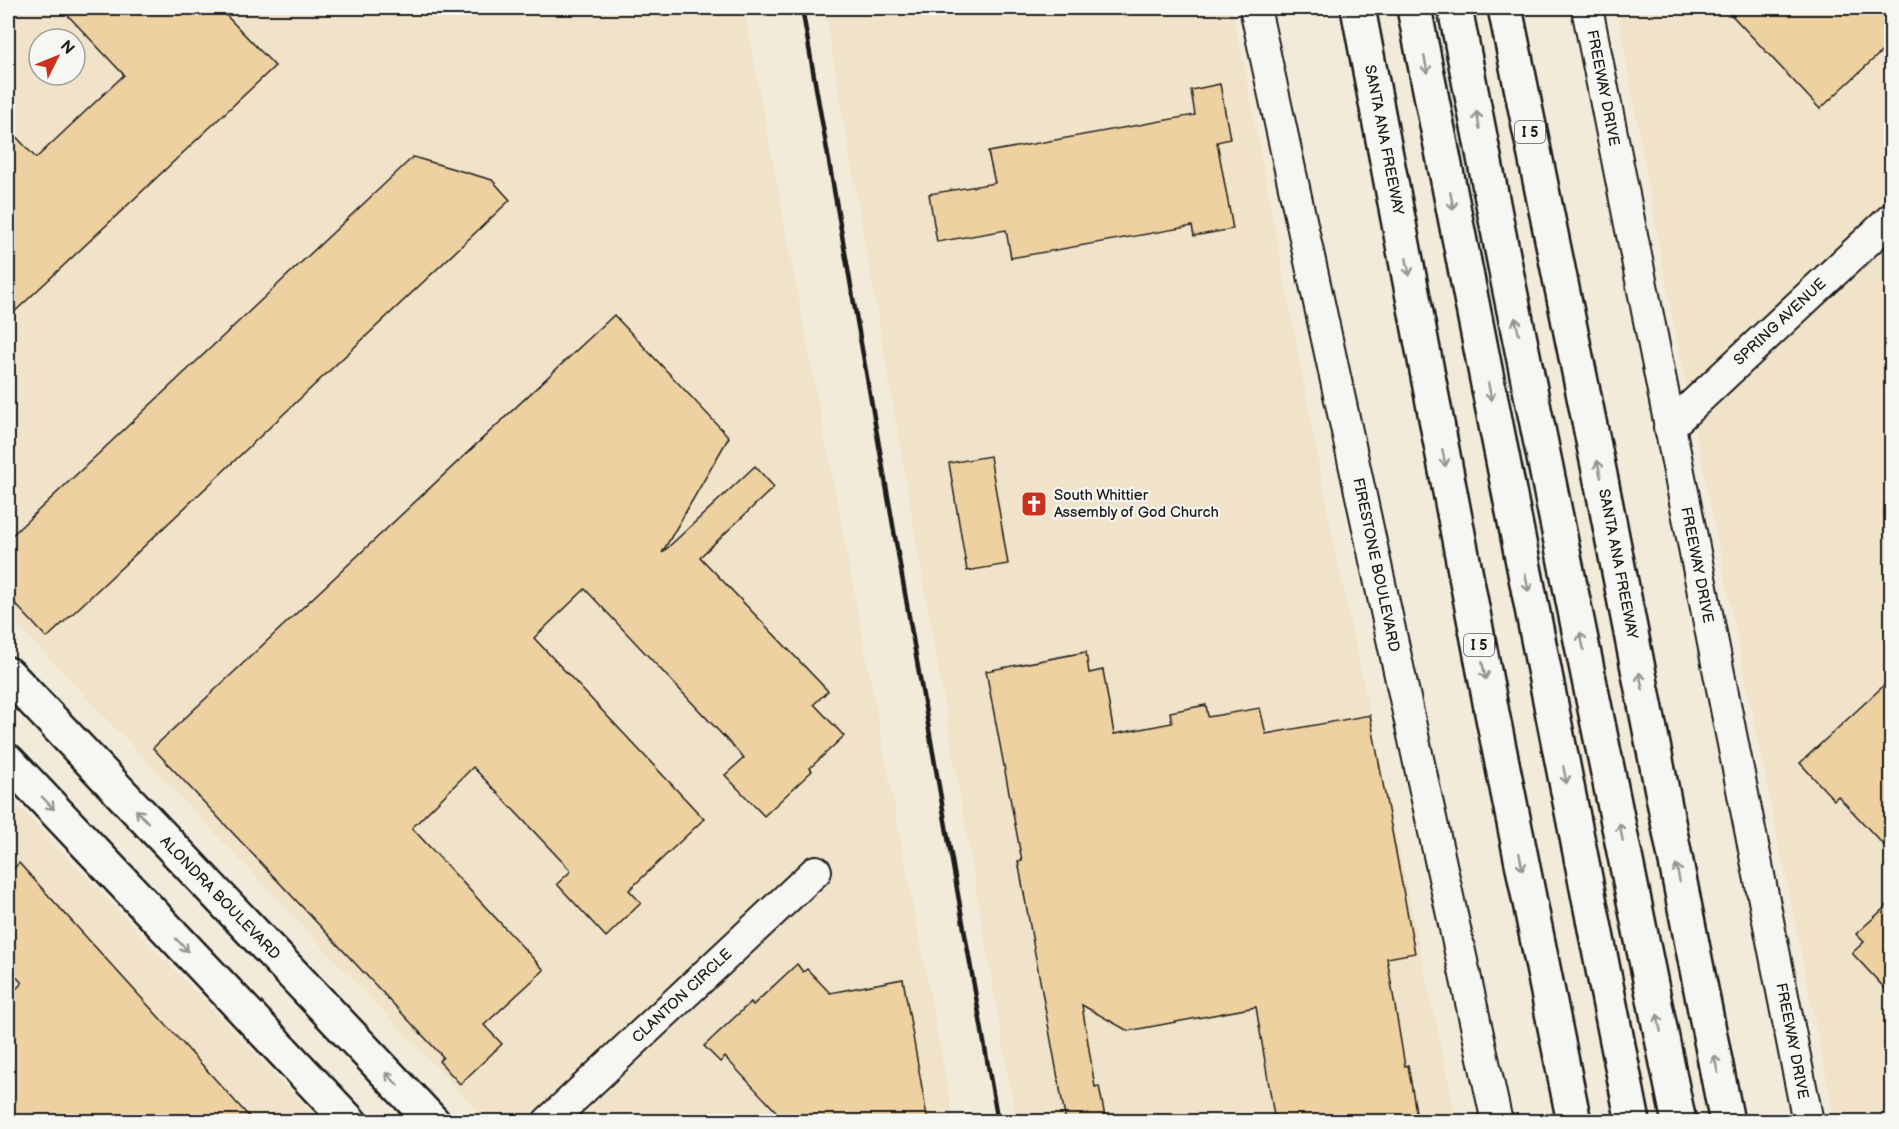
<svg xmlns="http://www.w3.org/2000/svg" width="1899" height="1129" viewBox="0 0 1899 1129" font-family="'Balsamiq Sans',sans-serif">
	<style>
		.built { fill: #f1e3c9; fill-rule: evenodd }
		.building { fill: #edd1a1; stroke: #1c1c1c; stroke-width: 1.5 }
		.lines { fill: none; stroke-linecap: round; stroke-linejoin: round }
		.minor-casing { stroke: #1c1c1c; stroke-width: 34 }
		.major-casing { stroke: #1c1c1c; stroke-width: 38 }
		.highway-casing { stroke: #1c1c1c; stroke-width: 38 }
		.minor { stroke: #f6f6f2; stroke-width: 30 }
		.major { stroke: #f6f6f2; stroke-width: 33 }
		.highway { stroke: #f6f6f2; stroke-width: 33 }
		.rail { stroke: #1c1c1c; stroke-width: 4.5 }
		.oneway { stroke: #949492 }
		.labels { text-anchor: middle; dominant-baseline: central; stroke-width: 4.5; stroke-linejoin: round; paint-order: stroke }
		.shield { fill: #f6f6f2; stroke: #5d5d5c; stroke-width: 1.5 }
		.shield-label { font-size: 14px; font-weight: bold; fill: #1c1c1c }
		.street-label { font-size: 15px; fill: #1c1c1c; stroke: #f6f6f2 }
		.poi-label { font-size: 15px; fill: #1c1c1c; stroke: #f6f6f2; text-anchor: start }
	</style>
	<rect width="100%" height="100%" fill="#f3ebda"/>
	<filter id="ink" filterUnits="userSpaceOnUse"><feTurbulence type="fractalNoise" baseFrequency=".0167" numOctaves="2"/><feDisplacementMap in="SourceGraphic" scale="12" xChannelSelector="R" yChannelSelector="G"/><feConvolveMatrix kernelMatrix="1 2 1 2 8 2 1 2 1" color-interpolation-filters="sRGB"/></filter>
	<g filter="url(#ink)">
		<!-- built -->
		<g class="built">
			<path d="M8,8h736l210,1113h-467l-479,-506zM39,39h36v36h-36z"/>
			<polygon points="865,8 1231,8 1243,59 1336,554 1457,1121 1016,1121 826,17"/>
			<polygon points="1617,8 1891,8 1891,1121 1835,1121 1667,292"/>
			<polygon points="8,795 319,1121 8,1121"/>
		</g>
		<!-- building -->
		<g class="building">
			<polygon points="61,8 219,8 275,66 8,318 8,128 36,158 124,75"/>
			<polygon points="1725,8 1892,8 1892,42 1820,109"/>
			<polygon points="1220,84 1230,139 1217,142 1233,229 1194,236 1192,226 1011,258 1006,230 937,242 929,194 995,183 988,152 1195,115 1191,90"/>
			<polygon points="413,157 492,180 510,200 47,638 8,596 8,539"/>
			<polygon points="614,315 729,437 662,553 755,466 774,487 700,557 828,691 814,704 844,736 810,768 812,771 764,816 725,775 744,758 585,589 534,638 704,819 629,890 641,903 606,937 557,884 571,871 473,767 412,828 544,970 484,1025 502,1044 460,1084 439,1061 443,1057 153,748"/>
			<polygon points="990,456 1008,564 967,571 949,463"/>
			<polygon points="1086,652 1089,673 1103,670 1114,734 1172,723 1170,712 1206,705 1208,717 1260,708 1266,734 1370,715 1415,953 1387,958 1405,1066 1408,1065 1417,1118 1414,1118 1415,1122 1275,1122 1256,1007 1128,1031 1082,1005 1095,1087 1099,1086 1106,1122 1066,1122 1018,861 1022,861 986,671"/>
			<polygon points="1892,678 1892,854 1838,796 1834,800 1800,763"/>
			<polygon points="19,863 254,1122 8,1122 8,997 22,983 8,968 8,874"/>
			<polygon points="1892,901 1892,996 1852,953 1864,942 1856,934"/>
			<polygon points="797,964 803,972 807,969 830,993 903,979 928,1122 786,1122 725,1057 720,1062 704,1046 751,1002 753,1005"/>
		</g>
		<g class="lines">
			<!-- minor casing -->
			<g class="minor-casing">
				<g id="minor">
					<polyline points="1255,8 1497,1122"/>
					<polyline points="1587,8 1808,1122"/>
					<polyline points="1669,427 1892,218"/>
					<polyline points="548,1122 816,871"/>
				</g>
			</g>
			<!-- major casing -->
			<g class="major-casing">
				<g id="major">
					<polyline points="8,674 433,1122"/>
					<polyline points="8,761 350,1122"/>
				</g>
			</g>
			<!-- highway casing -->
			<g class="highway-casing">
				<g id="highway">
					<polyline points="1358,8 1493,718 1574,1122"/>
					<polyline points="1414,8 1633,1122"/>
					<polyline points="1455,8 1508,281 1679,1122"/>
					<polyline points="1505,8 1601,480 1727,1122"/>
				</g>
			</g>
			<!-- minor -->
			<use href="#minor" class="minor"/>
			<!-- major -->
			<use href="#major" class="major"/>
			<!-- highway -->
			<use href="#highway" class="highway"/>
			<!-- rail -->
			<polyline class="rail" points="802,8 998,1122"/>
		</g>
		<!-- one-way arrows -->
		<defs><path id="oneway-shaft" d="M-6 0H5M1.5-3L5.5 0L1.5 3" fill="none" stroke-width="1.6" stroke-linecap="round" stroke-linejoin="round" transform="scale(1.5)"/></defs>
		<g class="oneway">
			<use href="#oneway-shaft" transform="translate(1426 65) rotate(79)"/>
			<use href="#oneway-shaft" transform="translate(1478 120) rotate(-101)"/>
			<use href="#oneway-shaft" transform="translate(1452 201) rotate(79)"/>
			<use href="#oneway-shaft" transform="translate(1408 267) rotate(79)"/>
			<use href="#oneway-shaft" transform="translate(1517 326) rotate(-102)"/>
			<use href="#oneway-shaft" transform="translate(1490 392) rotate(79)"/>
			<use href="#oneway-shaft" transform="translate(1444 458) rotate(79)"/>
			<use href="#oneway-shaft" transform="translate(1599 469) rotate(-102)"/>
			<use href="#oneway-shaft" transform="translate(1527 583) rotate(79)"/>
			<use href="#oneway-shaft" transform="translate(1582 641) rotate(-102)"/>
			<use href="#oneway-shaft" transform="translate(1484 671) rotate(79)"/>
			<use href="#oneway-shaft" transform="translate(1641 681) rotate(-101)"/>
			<use href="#oneway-shaft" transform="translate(1565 775) rotate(79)"/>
			<use href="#oneway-shaft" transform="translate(48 803) rotate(46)"/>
			<use href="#oneway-shaft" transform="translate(142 816) rotate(-134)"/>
			<use href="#oneway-shaft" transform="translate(1621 832) rotate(-101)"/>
			<use href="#oneway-shaft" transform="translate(1521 862) rotate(79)"/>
			<use href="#oneway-shaft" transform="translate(1678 873) rotate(-101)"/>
			<use href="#oneway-shaft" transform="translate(182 945) rotate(46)"/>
			<use href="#oneway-shaft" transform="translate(1659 1023) rotate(-101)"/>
			<use href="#oneway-shaft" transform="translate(1716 1064) rotate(-101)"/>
			<use href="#oneway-shaft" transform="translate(392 1079) rotate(-134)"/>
		</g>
	</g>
	<!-- icons -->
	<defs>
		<g id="church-square" transform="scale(1.35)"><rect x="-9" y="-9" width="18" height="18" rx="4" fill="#c8321e" stroke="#f6f6f2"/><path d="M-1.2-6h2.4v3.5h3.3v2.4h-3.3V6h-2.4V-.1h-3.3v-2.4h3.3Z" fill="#fff"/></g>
	</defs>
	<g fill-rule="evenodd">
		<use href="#church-square" x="1034" y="504"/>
	</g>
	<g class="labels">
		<!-- shield labels -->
		<g class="shield">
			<rect x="1515" y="121" width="30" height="22" rx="4.5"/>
			<rect x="1464" y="634" width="30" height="22" rx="4.5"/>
		</g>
		<g class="shield-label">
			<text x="1530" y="132">I 5</text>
			<text x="1479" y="645">I 5</text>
		</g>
		<!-- street labels -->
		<g class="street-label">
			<text transform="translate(1603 88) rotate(79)">FREEWAY DRIVE</text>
			<text transform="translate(1384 140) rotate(79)">SANTA ANA FREEWAY</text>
			<text transform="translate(1780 322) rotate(-43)">SPRING AVENUE</text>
			<text transform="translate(1618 564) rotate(79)">SANTA ANA FREEWAY</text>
			<text transform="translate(1376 565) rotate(78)">FIRESTONE BOULEVARD</text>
			<text transform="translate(1697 565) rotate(79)">FREEWAY DRIVE</text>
			<text transform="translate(220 898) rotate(46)">ALONDRA BOULEVARD</text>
			<text transform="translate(682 996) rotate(-43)">CLANTON CIRCLE</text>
			<text transform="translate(1792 1041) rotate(79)">FREEWAY DRIVE</text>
		</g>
		<!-- poi labels -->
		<g class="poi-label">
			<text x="1054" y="495">South Whittier<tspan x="1054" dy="17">Assembly of God Church</tspan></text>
		</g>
	</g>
	<!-- margin -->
	<rect width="1899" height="1129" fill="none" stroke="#f6f6f2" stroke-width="30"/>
	<rect x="15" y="15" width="1869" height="1099" fill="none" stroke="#1c1c1c" stroke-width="2" filter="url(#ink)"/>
	<!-- north arrow -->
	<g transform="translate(57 57) rotate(47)"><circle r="28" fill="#f6f6f2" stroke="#9f9f9c" stroke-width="1.5"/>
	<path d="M0-4.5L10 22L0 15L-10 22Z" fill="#c8321e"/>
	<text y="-9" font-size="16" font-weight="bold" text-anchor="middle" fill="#1c1c1c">N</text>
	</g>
</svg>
